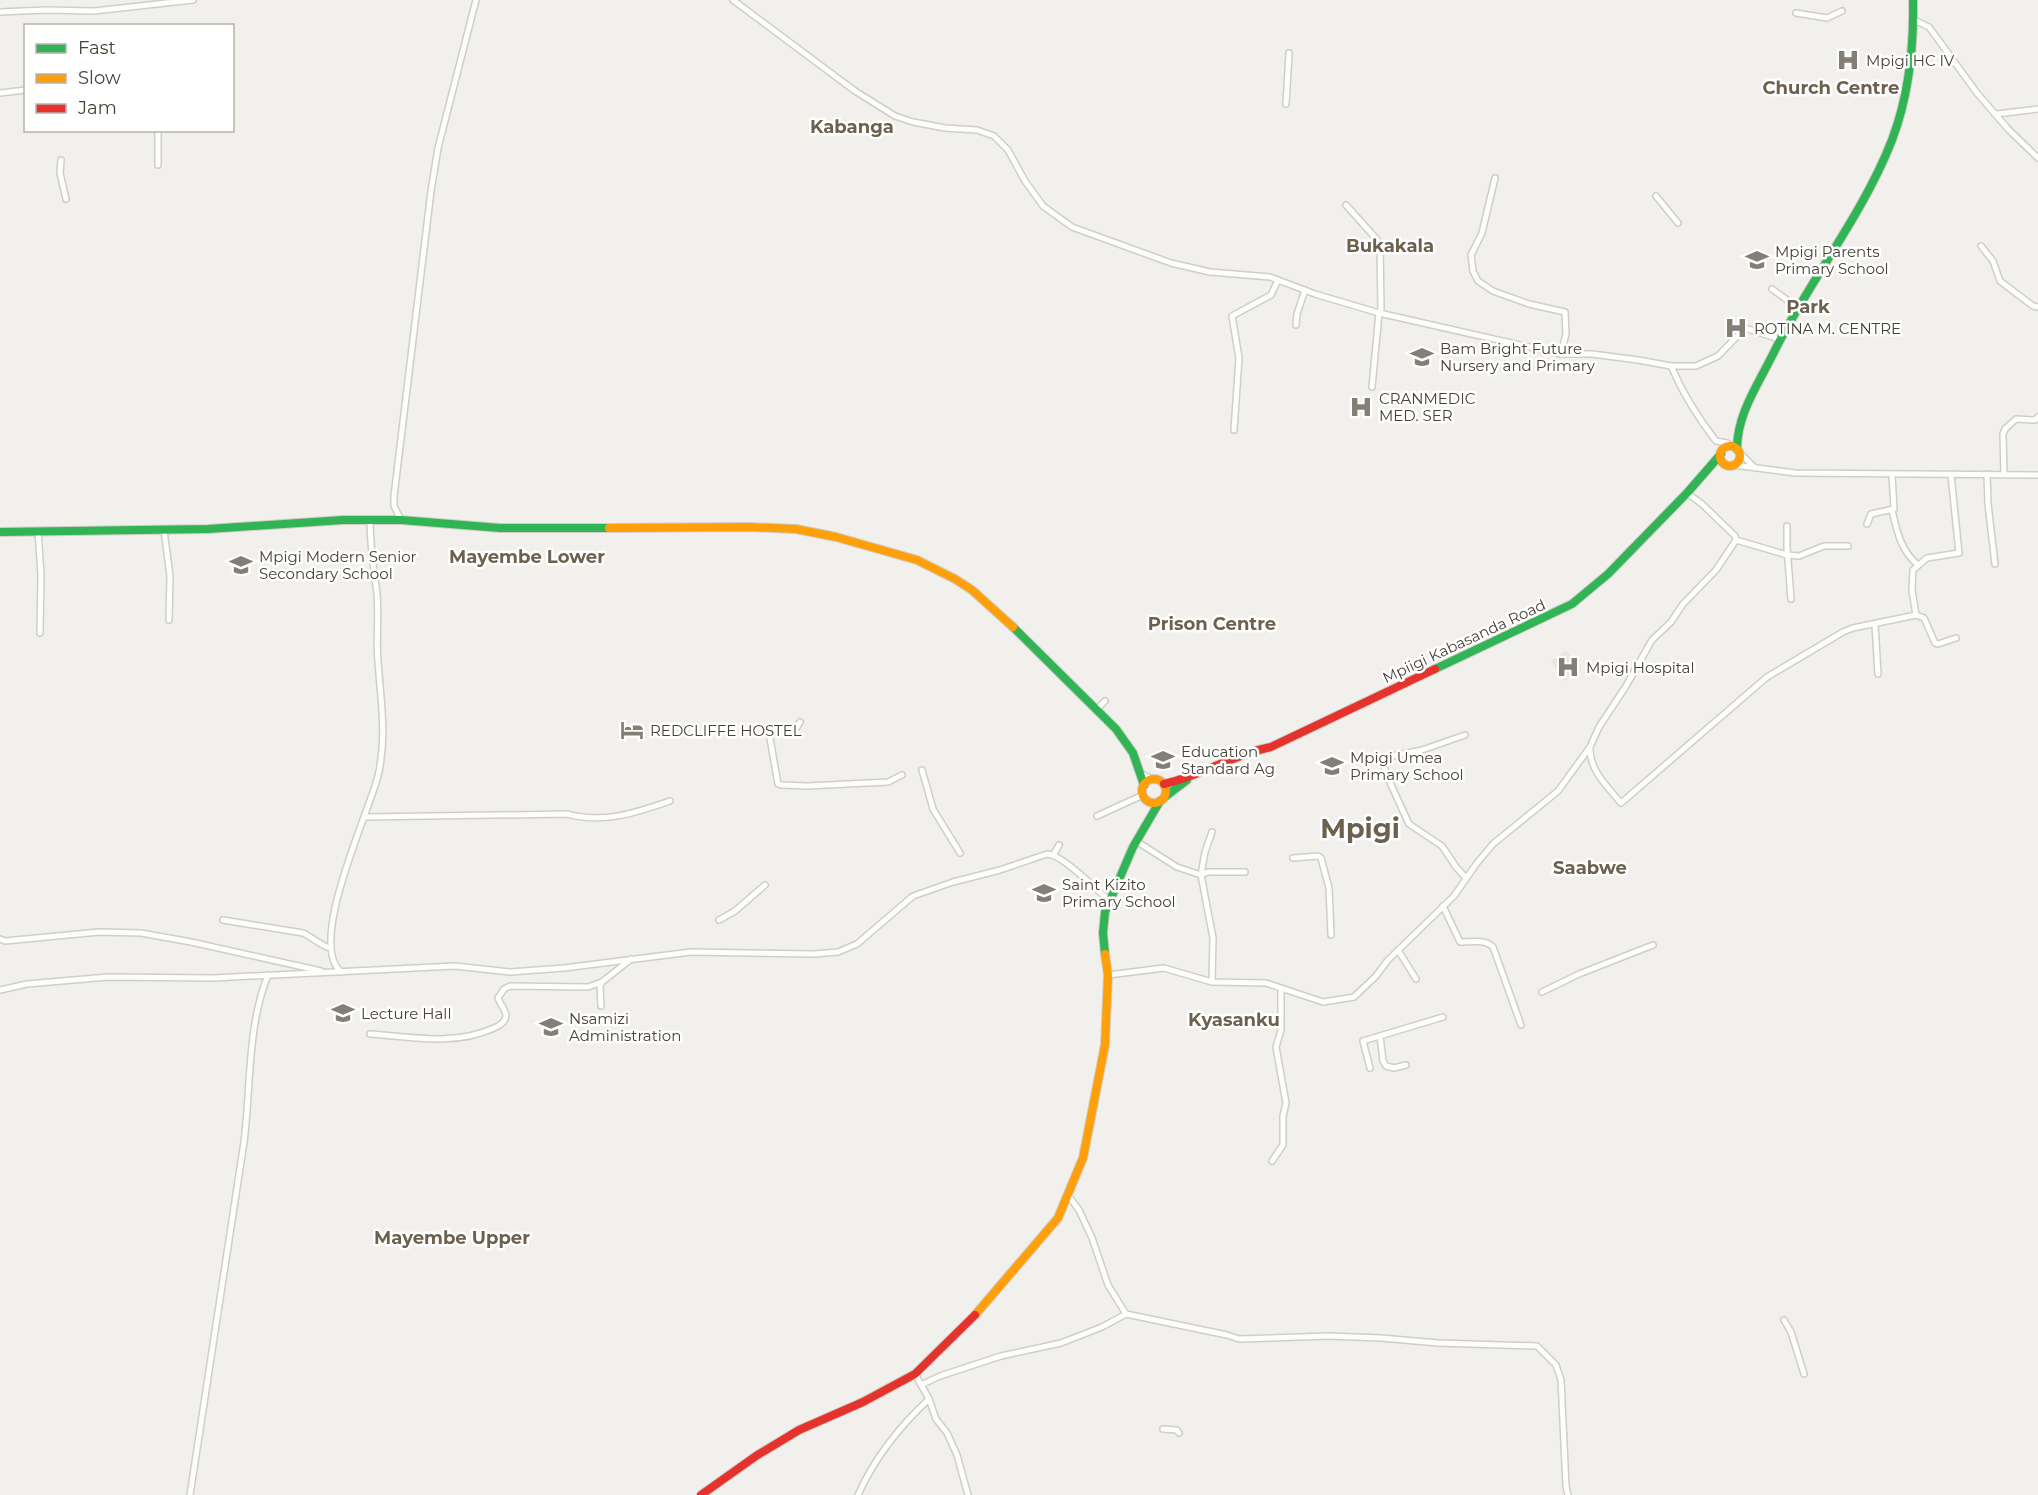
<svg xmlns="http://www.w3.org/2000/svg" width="2038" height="1495" viewBox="0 0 2038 1495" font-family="Montserrat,sans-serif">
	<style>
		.medical { fill: #ece1dd }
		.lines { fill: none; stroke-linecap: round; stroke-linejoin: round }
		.street-casing { stroke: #cfcec9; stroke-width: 8 }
		.fast-casing { stroke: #d1cdc3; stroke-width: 10 }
		.slow-casing { stroke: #d1cdc3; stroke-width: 10 }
		.jam-casing { stroke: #d1cdc3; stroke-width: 10 }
		.street { stroke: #fdfdfc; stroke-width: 5 }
		.fast { stroke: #30b455; stroke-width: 8 }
		.slow { stroke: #ff9f0a; stroke-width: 8 }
		.jam { stroke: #e5322d; stroke-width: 8 }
		.labels { text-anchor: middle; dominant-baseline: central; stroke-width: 5; stroke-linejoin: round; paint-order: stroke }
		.poi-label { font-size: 15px; fill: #484237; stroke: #fff; text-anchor: start }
		.street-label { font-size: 15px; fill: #484237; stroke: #fff }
		.quarter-label { font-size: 18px; font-weight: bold; fill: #6b614e; stroke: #fff }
		.town-label { font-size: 27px; font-weight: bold; fill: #6b614e; stroke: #fff }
	</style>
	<rect width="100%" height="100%" fill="#f1f0ec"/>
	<!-- medical -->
	<polygon class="medical" points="1566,651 1572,658 1580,663 1581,671 1565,681 1551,661"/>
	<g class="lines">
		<!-- street casing -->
		<g class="street-casing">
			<g id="street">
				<polyline points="733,0 855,91 895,116 913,122 945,128 977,130 994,136 1008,150 1025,181 1043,206 1072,227 1171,263 1210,272 1270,277 1315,294 1379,313 1538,349 1561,354 1592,354 1638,360 1671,366 1696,366 1718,356 1745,328 1779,339"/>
				<polyline points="0,12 45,10 94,11 193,0"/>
				<polyline points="1796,13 1827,18 1842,11"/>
				<polyline points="1914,20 1929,27 1977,93 2008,129 2038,158"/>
				<polyline points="0,93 26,90"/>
				<polyline points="1286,104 1289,53"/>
				<polyline points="1997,114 2038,109"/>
				<polyline points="158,130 158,165"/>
				<polyline points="61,160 60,173 66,199"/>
				<polyline points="1495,178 1482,233 1471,255 1473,271 1478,281 1493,291 1529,304 1565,312 1566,334 1561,354"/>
				<polyline points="1656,196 1678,223"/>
				<polyline points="1346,205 1380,243 1381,310 1379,313 1372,387"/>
				<polyline points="1981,246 1993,261 2000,281 2033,306 2038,307"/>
				<polyline points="1772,289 1798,308"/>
				<polyline points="1296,325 1297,314 1305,290"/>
				<path d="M1671,366c12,28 27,52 45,75l11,2"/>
				<polyline points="1234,430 1239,358 1232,316 1271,295 1278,280"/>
				<polyline points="1739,452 1754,467"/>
				<polyline points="1734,465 1795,473 2038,475"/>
				<polyline points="1987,474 1988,504 1995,564"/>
				<polyline points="2004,474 2003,434 2005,429 2016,419 2035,420 2038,417"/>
				<path d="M1892,510c5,22 9,41 26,55"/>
				<polyline points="401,520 394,506 394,496 431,191 438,148 476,0"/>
				<polyline points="1867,524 1871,514 1894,509 1892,475"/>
				<polyline points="1787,526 1787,547 1791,599"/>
				<polyline points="164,530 170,576 169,620"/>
				<polyline points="38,531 41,575 40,633"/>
				<polyline points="1736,540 1787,555 1799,556 1824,546 1848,546"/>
				<polyline points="1916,615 1924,618 1935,643 1938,644 1956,638"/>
				<polyline points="1875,624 1878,674"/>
				<polyline points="1097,709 1105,701"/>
				<polyline points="768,727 778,784 781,785 807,786 888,782 902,775"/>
				<polyline points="797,727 800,722"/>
				<polyline points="1465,735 1422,750 1382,758 1387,776 1409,824 1442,846 1456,867 1466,878"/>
				<path d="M1590,748c-1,22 18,39 31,55l146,-126 76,-45 10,-4 63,-13 -4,-25 1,-20 14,-12 32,-5 -8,-78"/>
				<polyline points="922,770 933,809 960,853"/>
				<polyline points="1140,773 1152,779"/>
				<polyline points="1097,816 1143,795"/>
				<path d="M365,817l202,-3c37,10 68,-1 103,-13"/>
				<polyline points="1212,832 1205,852 1201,875 1213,938 1212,982"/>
				<polyline points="1136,841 1177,867 1201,875 1208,872 1245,872"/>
				<polyline points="1054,854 1059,845"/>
				<polyline points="1293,858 1318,856 1321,858 1329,888 1331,935"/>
				<path d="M1443,906l17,36c11,0 25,-3 33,5l28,78"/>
				<path d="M223,920l80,13c9,4 17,12 27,15"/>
				<polyline points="719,920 735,911 765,885"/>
				<polyline points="0,939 5,941 99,932 141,933 191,942 321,971"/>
				<polyline points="1398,950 1416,979"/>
				<path d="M341,972c-34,-29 27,-157 37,-196 9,-38 3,-75 0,-114 -2,-23 1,-45 -1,-68 -3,-25 -7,-48 -7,-73"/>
				<polyline points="1108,975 1164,968 1212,982 1266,983 1323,1002 1354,997 1376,976 1388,960 1454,896 1477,863 1493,844 1558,791 1590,747 1599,727 1626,686 1652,640 1671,622 1683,604 1716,570 1736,540 1735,536 1702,504 1687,493"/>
				<path d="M0,990l27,-6 81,-7 105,1 242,-12 55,6 54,-4 127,-16 123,2 24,-2 19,-8 56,-48 40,-14 47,-12 47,-16c15,0 48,35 62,46"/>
				<polyline points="1542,992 1579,974 1653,945"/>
				<polyline points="601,1006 600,986 602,982 631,959"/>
				<path d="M370,1034c42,3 85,12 124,-6 5,-2 12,-6 12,-13 -1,-6 -6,-11 -8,-17l6,-9 6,-3 78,1 14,-5"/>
				<polyline points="1380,1036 1383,1061 1386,1066 1394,1068 1406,1065"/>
				<polyline points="1370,1068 1363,1041 1443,1017"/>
				<polyline points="1272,1161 1283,1145 1283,1116 1286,1103 1276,1047 1281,1030 1281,989"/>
				<polyline points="1068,1195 1079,1210 1092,1238 1108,1285 1126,1314 1227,1335 1239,1339 1329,1336 1381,1338 1438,1343 1537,1346 1556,1365 1561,1380 1566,1486 1568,1495"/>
				<polyline points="1784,1320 1791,1332 1804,1374"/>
				<polyline points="915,1374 929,1399 936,1419 947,1433 957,1455 968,1495"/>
				<polyline points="921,1385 940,1376 1001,1356 1061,1343 1102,1327 1126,1314"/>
				<polyline points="1163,1429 1177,1430 1179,1433"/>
				<path d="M190,1495l54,-353c7,-55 3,-115 24,-167"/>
				<path d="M858,1495c16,-36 42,-69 71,-96"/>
			</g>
		</g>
		<!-- fast casing -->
		<g class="fast-casing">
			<g id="fast">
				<path d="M1737,449c0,-34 20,-63 35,-93 36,-74 90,-139 120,-216 17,-45 22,-93 21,-140"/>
				<polyline points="0,532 208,529 343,520 401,520 500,528 609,528"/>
				<polyline points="1013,627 1116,729 1133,753 1144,785"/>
				<polyline points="1435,669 1572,604 1608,574 1687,493 1721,454"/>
				<polyline points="1166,796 1187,780"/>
				<polyline points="1105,954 1103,933 1105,912 1133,847 1160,801"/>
			</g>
		</g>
		<!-- slow casing -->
		<g class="slow-casing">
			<g id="slow">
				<circle cx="1730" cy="456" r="10"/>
				<polyline points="609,528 748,527 796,529 836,537 917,560 955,579 972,590 1013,627"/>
				<circle cx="1154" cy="791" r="12"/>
				<polyline points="975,1315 1058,1218 1083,1158 1105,1045 1108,975 1105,954"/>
			</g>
		</g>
		<!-- jam casing -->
		<g class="jam-casing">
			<g id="jam">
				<path d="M1164,784c37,-8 70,-30 107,-37l164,-78"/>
				<polyline points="701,1495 756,1456 799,1430 863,1402 915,1374 975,1315"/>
			</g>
		</g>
		<!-- street -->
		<use href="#street" class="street"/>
		<!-- fast -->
		<use href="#fast" class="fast"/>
		<!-- slow -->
		<use href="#slow" class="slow"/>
		<!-- jam -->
		<use href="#jam" class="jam"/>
	</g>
	<!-- icons -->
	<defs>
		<g id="hospital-bare" transform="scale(1.8)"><path d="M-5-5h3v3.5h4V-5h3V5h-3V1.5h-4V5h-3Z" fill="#837f76" stroke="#fff" stroke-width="2.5" paint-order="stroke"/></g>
		<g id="school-bare" transform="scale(1.8)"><path d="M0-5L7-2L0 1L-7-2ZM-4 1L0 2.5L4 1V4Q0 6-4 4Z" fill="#837f76" stroke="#fff" stroke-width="2.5" paint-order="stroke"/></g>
		<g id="hotel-bare" transform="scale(1.8)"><path d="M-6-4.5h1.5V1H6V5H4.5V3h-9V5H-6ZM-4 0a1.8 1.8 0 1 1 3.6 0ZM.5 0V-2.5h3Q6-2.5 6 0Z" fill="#837f76" stroke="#fff" stroke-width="2.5" paint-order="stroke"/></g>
	</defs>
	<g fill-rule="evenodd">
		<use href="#hospital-bare" x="1848" y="60"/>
		<use href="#school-bare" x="1757" y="260"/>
		<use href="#hospital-bare" x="1736" y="328"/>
		<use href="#school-bare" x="1422" y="357"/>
		<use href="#hospital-bare" x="1361" y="407"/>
		<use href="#school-bare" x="241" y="565"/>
		<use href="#hospital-bare" x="1568" y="667"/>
		<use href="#hotel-bare" x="632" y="730"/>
		<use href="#school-bare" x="1163" y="760"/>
		<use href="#school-bare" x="1332" y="766"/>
		<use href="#school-bare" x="1044" y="893"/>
		<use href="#school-bare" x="343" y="1013"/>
		<use href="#school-bare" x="551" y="1027"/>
	</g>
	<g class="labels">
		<!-- poi labels -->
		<g class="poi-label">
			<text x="1866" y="60">Mpigi HC IV</text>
			<text x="1775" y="251">Mpigi Parents<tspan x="1775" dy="17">Primary School</tspan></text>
			<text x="1754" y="328">ROTINA M. CENTRE</text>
			<text x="1440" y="348">Bam Bright Future<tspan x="1440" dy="17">Nursery and Primary</tspan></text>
			<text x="1379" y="398">CRANMEDIC<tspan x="1379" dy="17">MED. SER</tspan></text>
			<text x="259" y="556">Mpigi Modern Senior<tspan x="259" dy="17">Secondary School</tspan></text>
			<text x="1586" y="667">Mpigi Hospital</text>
			<text x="650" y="730">REDCLIFFE HOSTEL</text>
			<text x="1181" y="751">Education<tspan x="1181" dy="17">Standard Ag</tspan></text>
			<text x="1350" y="757">Mpigi Umea<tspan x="1350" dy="17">Primary School</tspan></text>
			<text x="1062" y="884">Saint Kizito<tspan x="1062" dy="17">Primary School</tspan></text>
			<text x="361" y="1013">Lecture Hall</text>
			<text x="569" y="1018">Nsamizi<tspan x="569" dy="17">Administration</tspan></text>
		</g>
		<!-- street labels -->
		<g class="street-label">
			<text transform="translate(1464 641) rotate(-25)">Mpiigi Kabasanda Road</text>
		</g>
		<!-- quarter labels -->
		<g class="quarter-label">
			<text x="1831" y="88">Church Centre</text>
			<text x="852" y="127">Kabanga</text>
			<text x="1390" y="246">Bukakala</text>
			<text x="1808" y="307">Park</text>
			<text x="527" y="557">Mayembe Lower</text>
			<text x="1212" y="624">Prison Centre</text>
			<text x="1590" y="868">Saabwe</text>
			<text x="1234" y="1020">Kyasanku</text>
			<text x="452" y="1238">Mayembe Upper</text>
		</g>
		<!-- town labels -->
		<g class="town-label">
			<text x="1360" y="828">Mpigi</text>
		</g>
	</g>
	<!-- legend -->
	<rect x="24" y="24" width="210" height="108" fill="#ffffff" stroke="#b6b3af" stroke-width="1.5"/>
	<rect x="36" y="44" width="30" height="9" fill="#30b455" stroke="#b6b3af" stroke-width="1.5"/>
	<text x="78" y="54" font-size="18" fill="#484237">Fast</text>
	<rect x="36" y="74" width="30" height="9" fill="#ff9f0a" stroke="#b6b3af" stroke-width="1.5"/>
	<text x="78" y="84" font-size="18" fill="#484237">Slow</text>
	<rect x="36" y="104" width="30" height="9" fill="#e5322d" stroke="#b6b3af" stroke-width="1.5"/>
	<text x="78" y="114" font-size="18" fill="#484237">Jam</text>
</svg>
